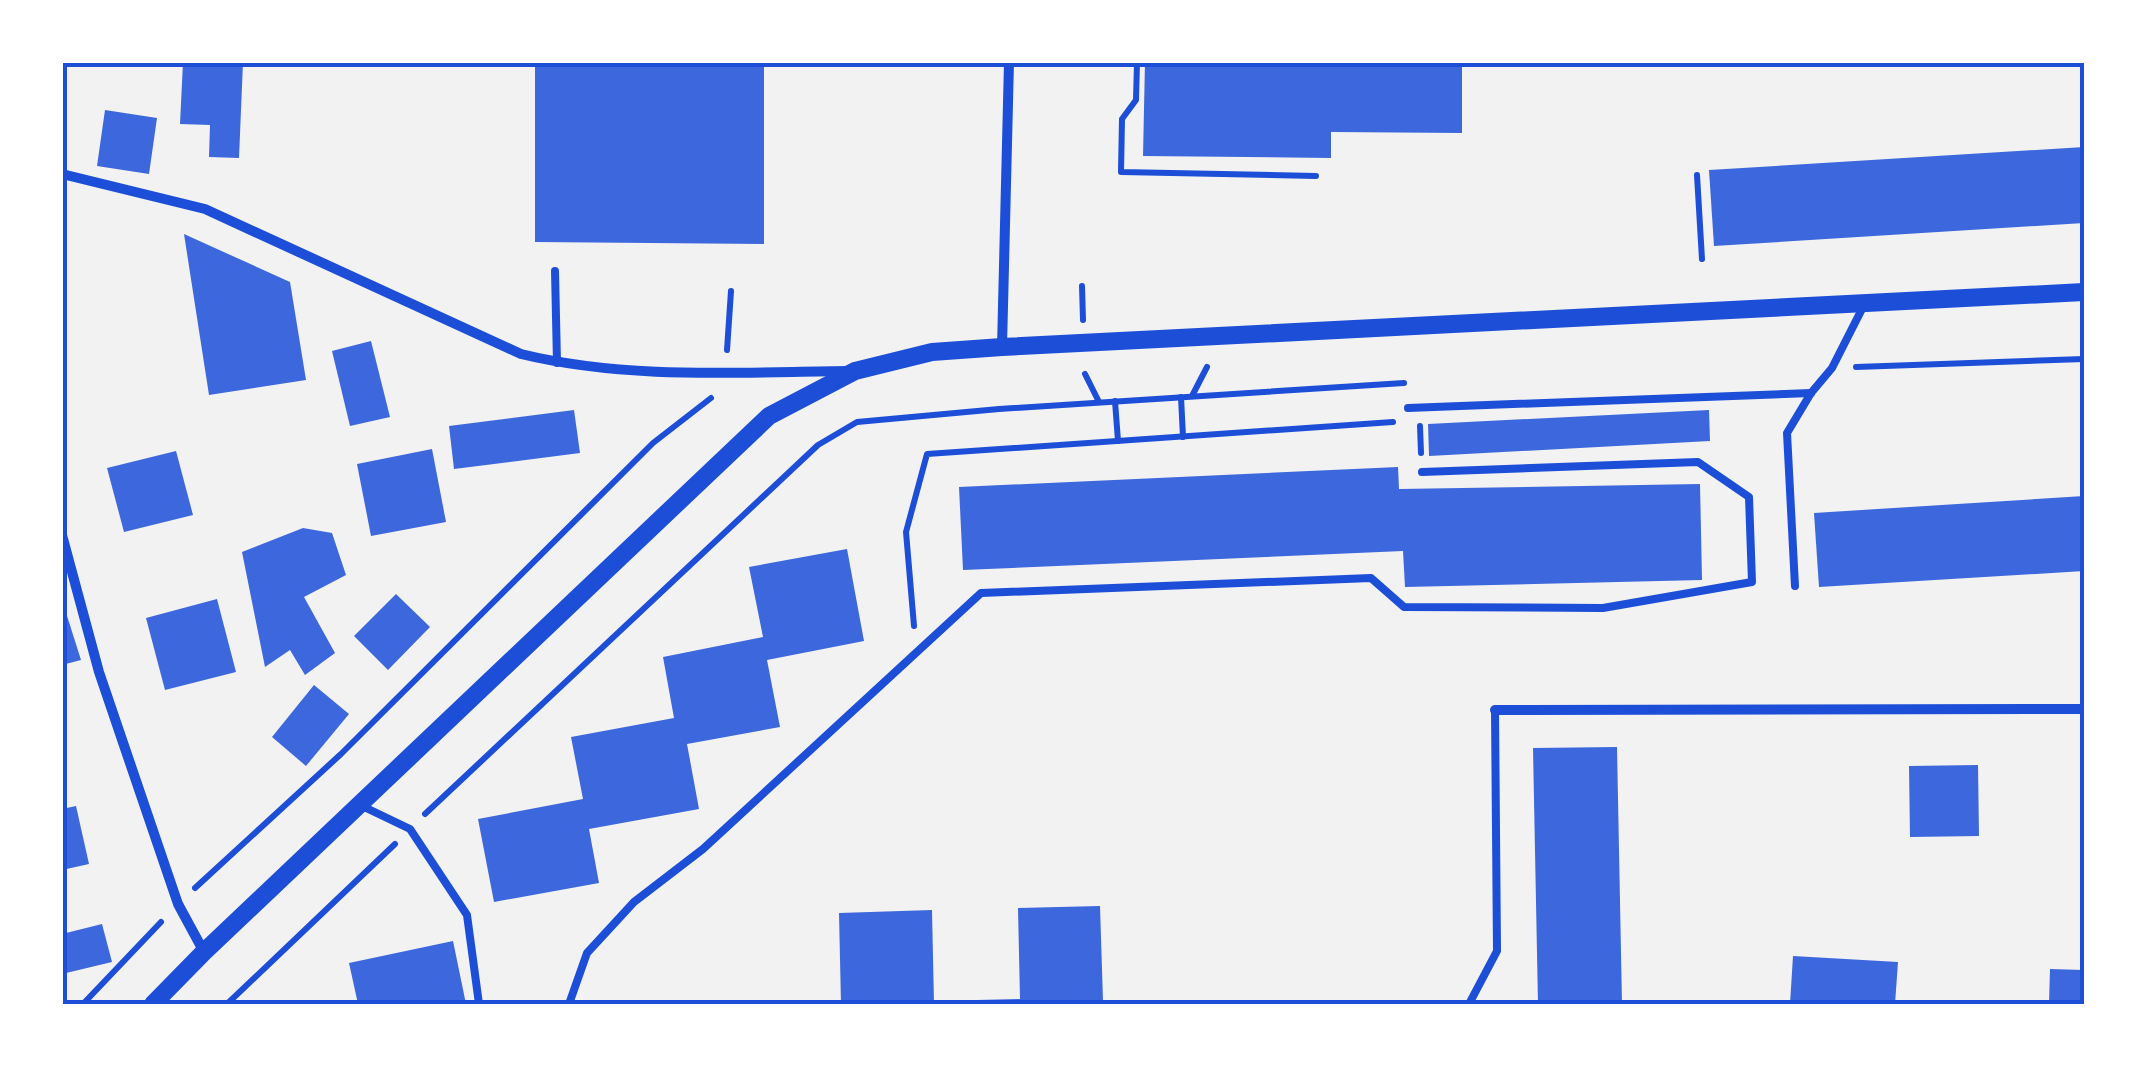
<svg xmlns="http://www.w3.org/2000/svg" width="2147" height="1067" viewBox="0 0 2147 1067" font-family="Barlow,sans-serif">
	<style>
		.building { fill: #3d67dc }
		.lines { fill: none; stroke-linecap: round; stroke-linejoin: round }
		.path { stroke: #1d4ed8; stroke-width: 6 }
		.service { stroke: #1d4ed8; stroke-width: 8 }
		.minor { stroke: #1d4ed8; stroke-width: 10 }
		.tertiary { stroke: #1d4ed8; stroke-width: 18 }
		.neatline { fill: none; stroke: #1d4ed8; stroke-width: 4 }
	</style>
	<rect width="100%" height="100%" fill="#f2f2f2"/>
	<!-- building -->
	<g class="building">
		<polygon points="183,62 243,62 239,158 209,157 210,125 180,124"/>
		<polygon points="535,62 764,62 764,244 535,242"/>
		<polygon points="1145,62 1462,62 1462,133 1331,132 1331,158 1143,156"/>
		<polygon points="105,110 157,118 149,174 97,166"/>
		<polygon points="2084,147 2084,223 1714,246 1709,170"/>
		<polygon points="184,234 290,282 306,380 209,395"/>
		<polygon points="371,341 390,417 350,426 332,351"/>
		<polygon points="574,410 580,453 454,469 449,426"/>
		<polygon points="1709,410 1710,441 1429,456 1428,424"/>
		<polygon points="432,449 446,522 371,536 357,464"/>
		<polygon points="176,451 193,515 124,532 107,468"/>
		<polygon points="1398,467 1399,489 1700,484 1702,580 1405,587 1403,551 963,570 959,487"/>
		<polygon points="2084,496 2084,571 1819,587 1814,513"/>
		<polygon points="303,528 332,533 346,575 304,597 335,653 305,675 290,650 265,667 242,552"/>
		<polygon points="847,549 864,641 767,660 780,727 687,744 699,809 589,829 599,883 494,902 478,819 583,799 571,737 674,718 663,657 763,637 749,567"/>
		<polygon points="396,594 430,627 388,670 354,636"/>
		<polygon points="217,599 236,672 165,690 146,618"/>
		<polygon points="62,600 81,660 62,665"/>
		<polygon points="314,685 349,714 306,766 272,737"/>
		<polygon points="1617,747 1622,1004 1538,1004 1533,748"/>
		<polygon points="1978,765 1979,836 1910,837 1909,766"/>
		<polygon points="76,806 89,864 62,870 62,809"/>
		<polygon points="1100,906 1103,1001 935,1004 935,1001 1020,999 1018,908"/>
		<polygon points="932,910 934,1004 841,1004 839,913"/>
		<polygon points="102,924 112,962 62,974 62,934"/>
		<polygon points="453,941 466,1004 358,1004 349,963"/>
		<polygon points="1793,956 1898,962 1895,1004 1790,1004"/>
		<polygon points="2050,969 2084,970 2084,1004 2049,1004"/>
	</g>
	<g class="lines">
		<!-- path -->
		<g class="path">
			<polyline points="1137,62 1136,100 1122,119 1121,172 1316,176"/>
			<polyline points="1697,175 1702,259"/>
			<polyline points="1082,286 1083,320"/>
			<polyline points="727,350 731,291"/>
			<polyline points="1856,367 2084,359"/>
			<polyline points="1085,374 1099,402"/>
			<polyline points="1192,396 1207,367"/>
			<polyline points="1181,397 1183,437"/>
			<polyline points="1115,401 1118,441"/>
			<polyline points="1420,426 1421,453"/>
			<polyline points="914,626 906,532 927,454 1393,422"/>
			<polyline points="425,814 818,445 857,422 999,409 1404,383"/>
			<polyline points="195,888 341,754 653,443 711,398"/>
			<polyline points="83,1004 161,922"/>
			<polyline points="227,1004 395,844"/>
		</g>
		<!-- service -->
		<g class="service">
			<polyline points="555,271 557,363"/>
			<polyline points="1408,408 1811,393"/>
			<polyline points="1795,586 1787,433 1811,393 1832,368 1863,307"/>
			<polyline points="362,806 410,829 467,915 479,1004"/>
			<polyline points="569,1004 587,953 634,902 703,849 981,593 1371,578 1404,607 1603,608 1752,582 1749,497 1698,462 1422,472"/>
			<polyline points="1469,1004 1497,951 1495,710"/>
		</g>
		<!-- minor -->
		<g class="minor">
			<path d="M62,174l143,35 316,145c107,26 218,18 328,17"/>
			<polyline points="1002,347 1009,62"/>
			<polyline points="62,535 99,672 178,904 204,952"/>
			<polyline points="1495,710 2084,709"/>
		</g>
		<!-- tertiary -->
		<polyline class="tertiary" points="153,1004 204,952 769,416 855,371 932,352 1002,347 2084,292"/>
	</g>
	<!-- border -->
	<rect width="2147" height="1067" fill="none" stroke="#ffffff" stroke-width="130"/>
	<rect x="65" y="65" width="2017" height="937" class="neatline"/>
</svg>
